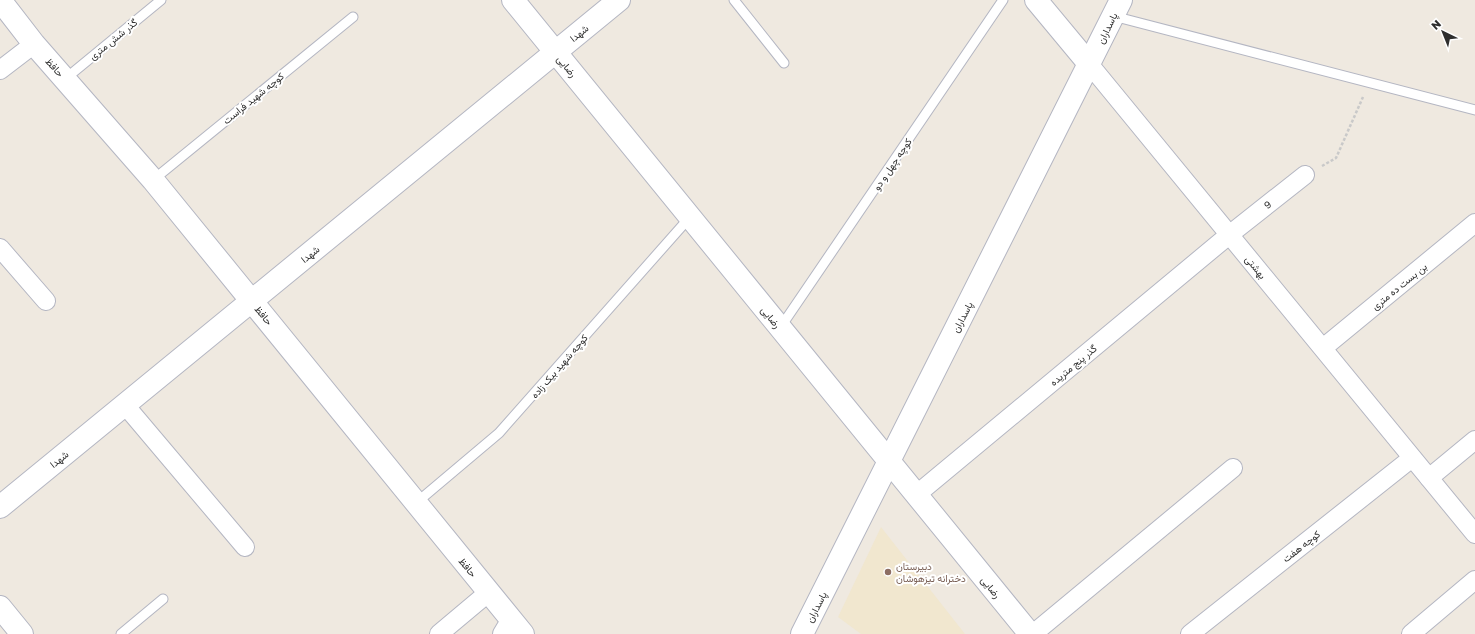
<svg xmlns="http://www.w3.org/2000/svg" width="1475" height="634" viewBox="0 0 1475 634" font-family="'Golos Text',Vazirmatn,sans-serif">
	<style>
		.education { fill: #f1e7cf }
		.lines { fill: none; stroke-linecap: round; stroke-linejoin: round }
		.service-casing { stroke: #b4b6c2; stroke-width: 11 }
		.minor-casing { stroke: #b4b6c2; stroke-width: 20 }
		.tertiary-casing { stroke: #b4b6c2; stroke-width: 24 }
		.secondary-casing { stroke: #b4b6c2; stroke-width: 24 }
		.path { stroke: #c9c9c9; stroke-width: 2.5; stroke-dasharray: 3 2; stroke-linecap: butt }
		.service { stroke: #fff; stroke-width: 9 }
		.minor { stroke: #fff; stroke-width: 18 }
		.tertiary { stroke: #fff; stroke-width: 22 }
		.secondary { stroke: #fff; stroke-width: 22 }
		.education-dot { fill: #8d6e63; stroke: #fff; stroke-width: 1.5 }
		.labels { text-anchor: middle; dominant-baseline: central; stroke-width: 4; stroke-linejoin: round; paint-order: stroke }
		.street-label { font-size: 10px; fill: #2e2e2e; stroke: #fff }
		.education-label { font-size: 10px; fill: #785e54; stroke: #fff; text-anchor: start }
	</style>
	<rect width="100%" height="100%" fill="#efe9e0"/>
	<!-- education -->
	<polygon class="education" points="881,527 965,634 861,634 838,617"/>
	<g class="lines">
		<!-- service casing -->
		<g class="service-casing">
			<g id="service">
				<polyline points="734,0 784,63"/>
				<polyline points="1113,16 1475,110"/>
				<polyline points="65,79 161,0"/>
				<polyline points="153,180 353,17"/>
				<polyline points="780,328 1003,0"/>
				<polyline points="416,503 499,433 690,217"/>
				<polyline points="121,634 163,599"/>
			</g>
		</g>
		<!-- minor casing -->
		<g class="minor-casing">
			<g id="minor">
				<polyline points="1090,65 1475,534"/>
				<polyline points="0,70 34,44"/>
				<polyline points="0,248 46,301"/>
				<polyline points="1323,348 1475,223"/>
				<polyline points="125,405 245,547"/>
				<polyline points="1429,478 1475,440"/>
				<path id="s1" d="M916,495l313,-260 76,-60"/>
				<polyline points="439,634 489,592"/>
				<polyline points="502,634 511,619"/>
				<polyline points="1033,634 1233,468"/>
				<polyline points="1190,634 1412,458"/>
				<polyline points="1411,634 1475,580"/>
			</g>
		</g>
		<!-- tertiary casing -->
		<g class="tertiary-casing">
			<g id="tertiary">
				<polyline points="0,0 34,44 153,180 523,634"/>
				<polyline points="513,0 1030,634"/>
				<polyline points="1036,0 1090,65"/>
				<polyline points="0,507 619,0"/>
				<polyline points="0,607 22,634"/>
			</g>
		</g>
		<!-- secondary casing -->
		<g class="secondary-casing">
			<polyline id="secondary" points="802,634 1121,0"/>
		</g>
		<!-- path -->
		<polyline class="path" points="1322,166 1336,158 1363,97"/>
		<!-- service -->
		<use href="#service" class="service"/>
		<!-- minor -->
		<use href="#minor" class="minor"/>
		<!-- tertiary -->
		<use href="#tertiary" class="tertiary"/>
		<!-- secondary -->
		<use href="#secondary" class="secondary"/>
	</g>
	<!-- markers -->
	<circle class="education-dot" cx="888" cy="572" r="4"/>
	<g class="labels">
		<!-- street labels -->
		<g class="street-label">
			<text transform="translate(1107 28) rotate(-64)">پاسداران</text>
			<text transform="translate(579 33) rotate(-39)">شهدا</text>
			<text transform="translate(113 39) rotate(-39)">گذر شش متری</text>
			<text transform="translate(567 66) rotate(51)">رضایی</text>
			<text transform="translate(55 67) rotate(48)">حافظ</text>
			<text transform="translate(253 98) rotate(-39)">کوچه شهید فراست</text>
			<text transform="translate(892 164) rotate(-56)">کوچه چهل و دو</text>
			<text stroke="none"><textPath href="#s1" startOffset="456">9</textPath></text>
			<text transform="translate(310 254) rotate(-39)">شهدا</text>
			<text transform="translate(1256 267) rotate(51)">بهشتی</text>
			<text transform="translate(1399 286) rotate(-39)">بن بست ده متری</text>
			<text transform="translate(264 315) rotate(51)">حافظ</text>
			<text transform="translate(771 317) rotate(51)">رضایی</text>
			<text transform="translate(962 317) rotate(-63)">پاسداران</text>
			<text transform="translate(1073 365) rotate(-40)">گذر پنج متریده</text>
			<text transform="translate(559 366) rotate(-49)">کوچه شهید بیک زاده</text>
			<text transform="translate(59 459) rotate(-39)">شهدا</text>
			<text transform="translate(1301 546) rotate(-38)">کوچه هفت</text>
			<text transform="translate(468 567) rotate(51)">حافظ</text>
			<text transform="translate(991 587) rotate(51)">رضایی</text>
			<text transform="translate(816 607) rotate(-63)">پاسداران</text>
		</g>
		<!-- education labels -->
		<g class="education-label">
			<text x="896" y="566">دبیرستان<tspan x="896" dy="12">دخترانه تیزهوشان</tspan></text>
		</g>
	</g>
	<!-- north arrow -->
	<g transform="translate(1443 32) rotate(317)" stroke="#ffffff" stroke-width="3" paint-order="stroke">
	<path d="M0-3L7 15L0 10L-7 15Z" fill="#2e2e2e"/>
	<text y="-6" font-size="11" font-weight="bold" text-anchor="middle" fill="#2e2e2e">N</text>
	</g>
</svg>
